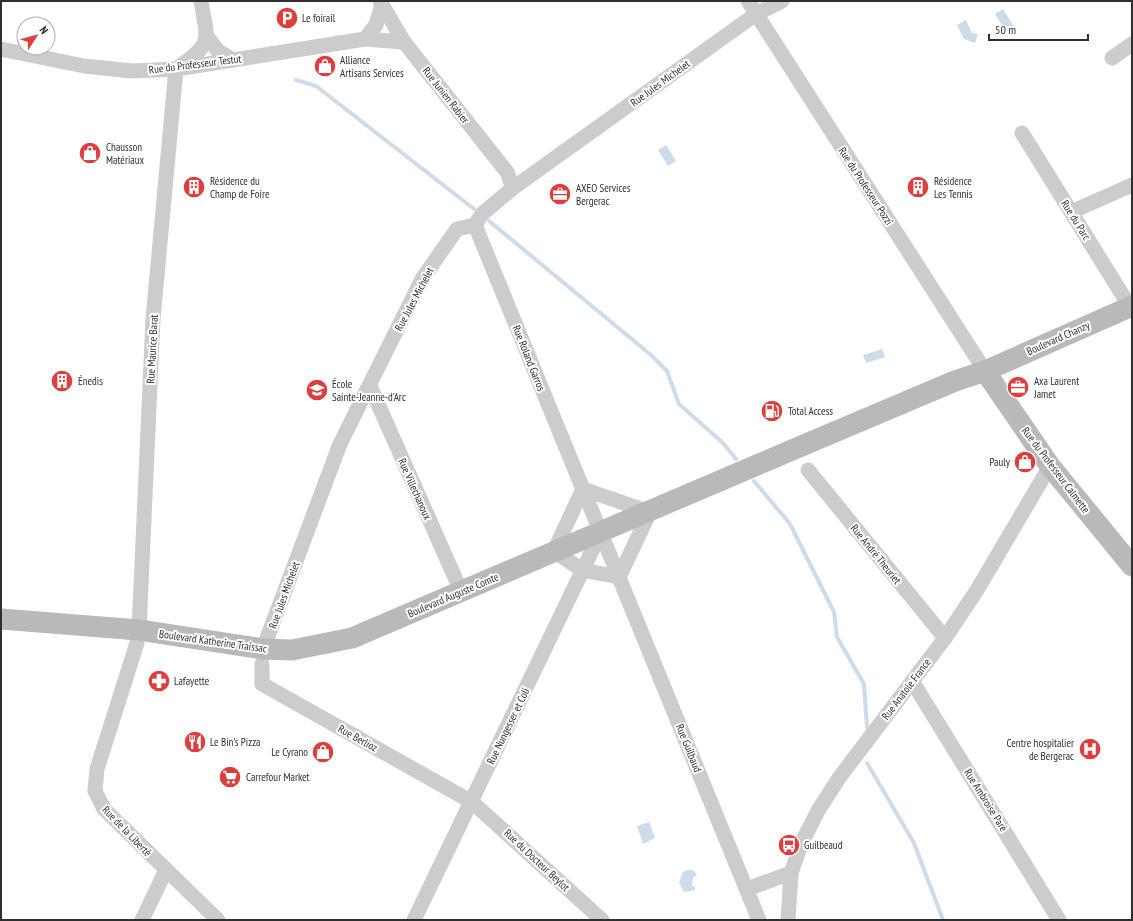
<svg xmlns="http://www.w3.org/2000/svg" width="1133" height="921" viewBox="0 0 1133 921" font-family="'PT Sans Narrow',sans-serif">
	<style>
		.water { fill: #ccdcea }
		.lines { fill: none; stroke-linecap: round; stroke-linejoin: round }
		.stream { stroke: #ccdcea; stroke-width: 4 }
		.street { stroke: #ccc; stroke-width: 15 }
		.secondary { stroke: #b9b9b9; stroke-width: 21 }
		.labels { text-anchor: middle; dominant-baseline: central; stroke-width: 4; stroke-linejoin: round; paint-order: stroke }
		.poi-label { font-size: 11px; fill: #2f2f2f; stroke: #fff; text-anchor: start }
		.street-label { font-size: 11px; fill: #2f2f2f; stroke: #fff }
	</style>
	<rect width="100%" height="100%" fill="#fff"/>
	<!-- water -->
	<g class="water">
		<polygon points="1003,9 1014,27 1006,32 995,14"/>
		<polygon points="966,20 972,33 978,34 975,43 964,39 957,25"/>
		<polygon points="666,145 676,161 668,166 658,150"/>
		<polygon points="882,349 885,357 866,363 863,355"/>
		<polygon points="649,822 655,838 643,844 637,826"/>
		<polygon points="688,870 693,870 697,875 693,878 692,886 695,887 695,890 684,892 679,883 683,872"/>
	</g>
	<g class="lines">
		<!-- stream -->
		<g class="stream">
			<polyline points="296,80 316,86 474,209"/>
			<polyline points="489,221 651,355 667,371 679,404 723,443 736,459"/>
			<polyline points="754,481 790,524 834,612 837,637 864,684 867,727"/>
			<polyline points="867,763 914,843 943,920"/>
		</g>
		<!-- street -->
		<g class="street">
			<polyline points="380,1 404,42 507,172 513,188"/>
			<polyline points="748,1 985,371"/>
			<polyline points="206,35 218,51 233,60"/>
			<polyline points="365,39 376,25 382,5"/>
			<polyline points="1,49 84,66 132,71 176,69 365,39 404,42"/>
			<polyline points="1112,58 1132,44"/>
			<path d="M180,66c34,-23 27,-28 21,-65"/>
			<polyline points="1022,133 1130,307"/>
			<polyline points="1071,212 1132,185"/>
			<polyline points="475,225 759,920"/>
			<polyline points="370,386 461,591"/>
			<polyline points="808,470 945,638"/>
			<polygon points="583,489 650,512 619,577 582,570 554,551"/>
			<polyline points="139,630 153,319 176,69"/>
			<polyline points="137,643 97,769 95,791 104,809 218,920"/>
			<polyline points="263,649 340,444 422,279 457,229 475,225 482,214 513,188 756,14 782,1"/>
			<polyline points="262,664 262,684 472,802 602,920"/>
			<polyline points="912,681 1059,920"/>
			<polyline points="747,889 791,873"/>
			<polyline points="142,920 166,870"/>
			<polyline points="414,920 601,532"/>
			<polyline points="788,920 791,873 802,842 819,809 839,778 945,638 977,590 1050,466"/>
		</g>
		<!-- secondary -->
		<g class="secondary">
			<polyline points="985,371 1050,466 1132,566"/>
			<polyline points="1,619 139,630 263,649 292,650 352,638 792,450 955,381 985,371 1132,306"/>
		</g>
	</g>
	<!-- icons -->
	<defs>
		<g id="parking-disc" transform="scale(1.15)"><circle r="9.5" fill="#dc3f3c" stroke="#fff"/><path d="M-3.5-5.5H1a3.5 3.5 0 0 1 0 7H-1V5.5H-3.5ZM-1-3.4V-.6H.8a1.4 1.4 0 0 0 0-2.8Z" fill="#fff"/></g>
		<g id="shop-disc" transform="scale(1.15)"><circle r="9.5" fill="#dc3f3c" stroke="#fff"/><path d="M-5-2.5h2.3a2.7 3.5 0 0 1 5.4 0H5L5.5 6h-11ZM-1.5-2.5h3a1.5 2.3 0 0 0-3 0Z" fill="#fff"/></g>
		<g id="building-disc" transform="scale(1.15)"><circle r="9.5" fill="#dc3f3c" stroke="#fff"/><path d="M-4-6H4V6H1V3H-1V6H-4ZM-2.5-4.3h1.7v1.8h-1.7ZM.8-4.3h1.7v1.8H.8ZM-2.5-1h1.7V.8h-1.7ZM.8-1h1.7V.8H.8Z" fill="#fff"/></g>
		<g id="office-disc" transform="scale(1.15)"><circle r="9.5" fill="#dc3f3c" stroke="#fff"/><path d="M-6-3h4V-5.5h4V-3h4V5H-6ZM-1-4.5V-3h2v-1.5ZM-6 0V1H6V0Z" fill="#fff"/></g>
		<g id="school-disc" transform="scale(1.15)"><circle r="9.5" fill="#dc3f3c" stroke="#fff"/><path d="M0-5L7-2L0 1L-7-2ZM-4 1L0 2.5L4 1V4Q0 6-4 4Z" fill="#fff"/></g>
		<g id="fuel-disc" transform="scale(1.15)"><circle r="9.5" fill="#dc3f3c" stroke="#fff"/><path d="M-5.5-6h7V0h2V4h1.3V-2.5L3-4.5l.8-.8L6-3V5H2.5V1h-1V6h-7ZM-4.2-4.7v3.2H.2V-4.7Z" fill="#fff"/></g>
		<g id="pharmacy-disc" transform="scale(1.15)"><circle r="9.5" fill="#dc3f3c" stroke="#fff"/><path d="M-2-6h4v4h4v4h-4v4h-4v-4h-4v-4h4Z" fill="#fff"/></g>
		<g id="restaurant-disc" transform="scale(1.15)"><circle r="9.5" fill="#dc3f3c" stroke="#fff"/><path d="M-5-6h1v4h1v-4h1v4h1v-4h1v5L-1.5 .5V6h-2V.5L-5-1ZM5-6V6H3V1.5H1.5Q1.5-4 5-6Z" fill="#fff"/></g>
		<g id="hospital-disc" transform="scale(1.15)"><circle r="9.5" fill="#dc3f3c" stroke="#fff"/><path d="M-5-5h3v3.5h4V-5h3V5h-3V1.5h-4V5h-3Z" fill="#fff"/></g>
		<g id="supermarket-disc" transform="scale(1.15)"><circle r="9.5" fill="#dc3f3c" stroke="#fff"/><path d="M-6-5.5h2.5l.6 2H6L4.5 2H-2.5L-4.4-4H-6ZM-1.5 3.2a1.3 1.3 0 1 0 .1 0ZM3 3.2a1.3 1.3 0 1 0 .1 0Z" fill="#fff"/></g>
		<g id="bus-disc" transform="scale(1.15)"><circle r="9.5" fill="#dc3f3c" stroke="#fff"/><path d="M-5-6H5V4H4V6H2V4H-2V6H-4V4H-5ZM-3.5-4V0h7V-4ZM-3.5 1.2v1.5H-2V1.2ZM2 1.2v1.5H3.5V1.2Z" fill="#fff"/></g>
	</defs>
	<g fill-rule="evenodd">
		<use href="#parking-disc" x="287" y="18"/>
		<use href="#shop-disc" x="325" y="66"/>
		<use href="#shop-disc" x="90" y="153"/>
		<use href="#building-disc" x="194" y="187"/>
		<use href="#building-disc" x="918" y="187"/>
		<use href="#office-disc" x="560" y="194"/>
		<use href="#building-disc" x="62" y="381"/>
		<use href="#office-disc" x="1018" y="387"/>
		<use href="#school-disc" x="317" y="390"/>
		<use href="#fuel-disc" x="772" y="411"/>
		<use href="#shop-disc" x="1025" y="462"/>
		<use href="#pharmacy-disc" x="159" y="681"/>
		<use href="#restaurant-disc" x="195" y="742"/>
		<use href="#hospital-disc" x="1090" y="749"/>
		<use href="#shop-disc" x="323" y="752"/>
		<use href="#supermarket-disc" x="230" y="777"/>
		<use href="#bus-disc" x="789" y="845"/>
	</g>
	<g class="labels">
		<!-- poi labels -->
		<g class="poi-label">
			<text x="302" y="18">Le foirail</text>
			<text x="340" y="60">Alliance<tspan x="340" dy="13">Artisans Services</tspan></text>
			<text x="106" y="147">Chausson<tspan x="106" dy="13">Matériaux</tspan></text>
			<text x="210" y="181">Résidence du<tspan x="210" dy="13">Champ de Foire</tspan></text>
			<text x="934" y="181">Résidence<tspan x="934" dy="13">Les Tennis</tspan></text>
			<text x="576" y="188">AXEO Services<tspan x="576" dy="13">Bergerac</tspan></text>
			<text x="78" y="381">Énedis</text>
			<text x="1034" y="381">Axa Laurent<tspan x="1034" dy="13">Jamet</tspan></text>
			<text x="332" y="384">École<tspan x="332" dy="13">Sainte-Jeanne-d'Arc</tspan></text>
			<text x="788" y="411">Total Access</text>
			<text x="1010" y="462" text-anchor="end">Pauly</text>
			<text x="174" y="681">Lafayette</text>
			<text x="210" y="742">Le Bin's Pizza</text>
			<text x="1074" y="743" text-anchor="end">Centre hospitalier<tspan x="1074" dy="13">de Bergerac</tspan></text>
			<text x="308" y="752" text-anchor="end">Le Cyrano</text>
			<text x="246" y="777">Carrefour Market</text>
			<text x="804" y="845">Guilbeaud</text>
		</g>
		<!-- street labels -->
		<g class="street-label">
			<text transform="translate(195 64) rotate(-7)">Rue du Professeur Testut</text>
			<text transform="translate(660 83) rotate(-36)">Rue Jules Michelet</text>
			<text transform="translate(446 95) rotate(52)">Rue Junien Rabier</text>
			<text transform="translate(866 186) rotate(57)">Rue du Professeur Pozzi</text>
			<text transform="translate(1076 220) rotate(58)">Rue du Parc</text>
			<text transform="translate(414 299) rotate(-62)">Rue Jules Michelet</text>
			<text transform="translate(1058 338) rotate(-24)">Boulevard Chanzy</text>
			<text transform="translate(152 349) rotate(-87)">Rue Maurice Barat</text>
			<text transform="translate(529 358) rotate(68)">Rue Roland Garros</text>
			<text transform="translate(1056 470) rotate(53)">Rue du Professeur Calmette</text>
			<text transform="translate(415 489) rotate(66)">Rue Villechanoux</text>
			<text transform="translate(876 554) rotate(51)">Rue André Theuriet</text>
			<text transform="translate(284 595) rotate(-70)">Rue Jules Michelet</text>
			<text transform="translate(453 595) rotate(-23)">Boulevard Auguste Comte</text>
			<text transform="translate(213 641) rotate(8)">Boulevard Katherine Traissac</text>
			<text transform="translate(906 689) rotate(-53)">Rue Anatole France</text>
			<text transform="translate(508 726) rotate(-64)">Rue Nungesser et Coli</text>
			<text transform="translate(358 738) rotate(29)">Rue Berlioz</text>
			<text transform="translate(689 748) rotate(68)">Rue Guilbaud</text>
			<text transform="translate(986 800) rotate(58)">Rue Ambroise Paré</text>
			<text transform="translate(127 831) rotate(46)">Rue de la Liberté</text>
			<text transform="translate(537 860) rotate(43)">Rue du Docteur Beylot</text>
		</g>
	</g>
	<!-- border -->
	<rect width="1133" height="921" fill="none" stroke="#2f2f2f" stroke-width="4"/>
	<!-- north arrow -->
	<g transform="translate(36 36) rotate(54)"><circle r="19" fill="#ffffff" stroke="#acacac"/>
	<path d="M0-3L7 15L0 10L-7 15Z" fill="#dc3f3c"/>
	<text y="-6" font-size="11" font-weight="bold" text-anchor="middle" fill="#2f2f2f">N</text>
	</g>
	<!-- scale -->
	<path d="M989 34v6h99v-6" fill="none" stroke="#2f2f2f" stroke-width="2"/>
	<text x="995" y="34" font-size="12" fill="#2f2f2f" stroke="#ffffff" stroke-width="3" paint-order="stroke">50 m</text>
</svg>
